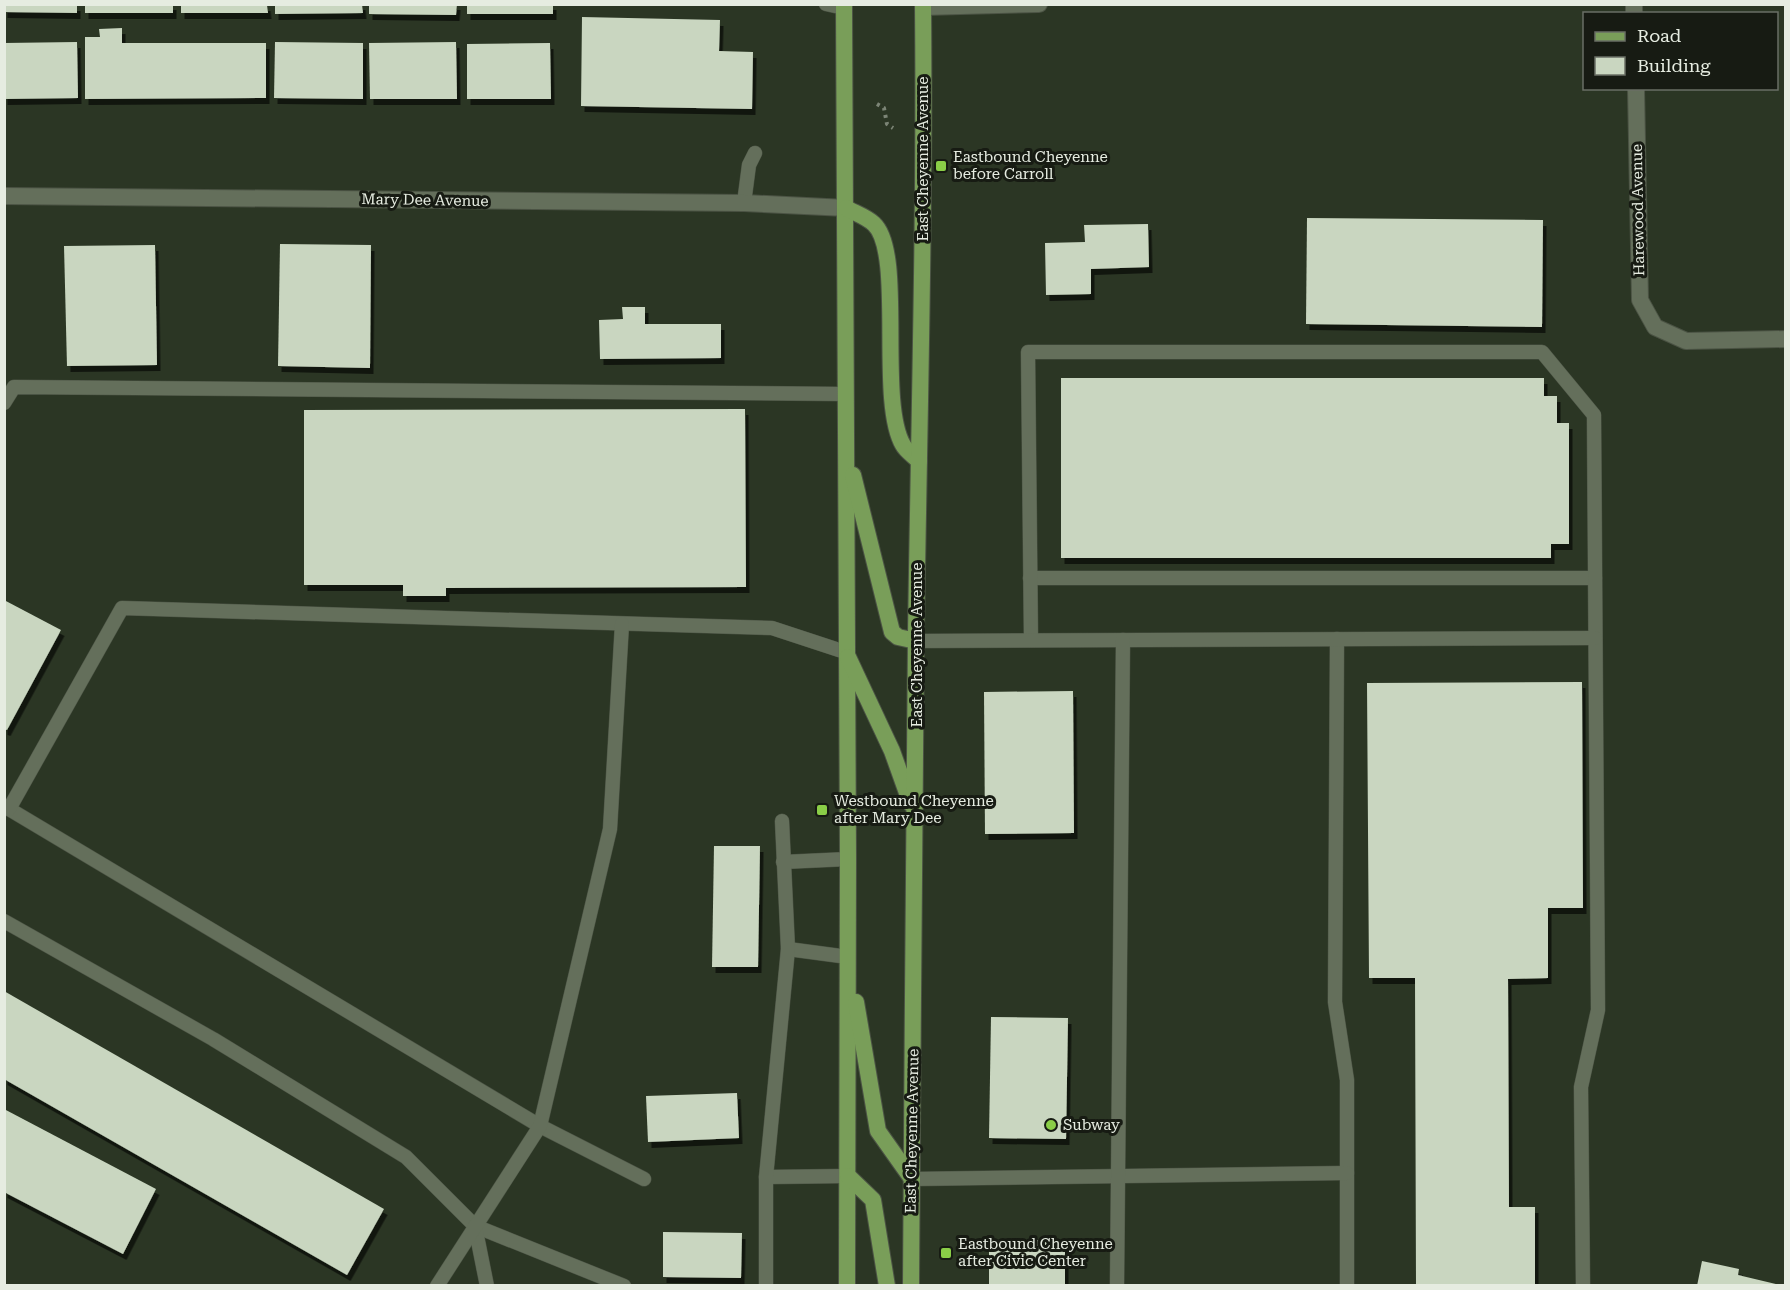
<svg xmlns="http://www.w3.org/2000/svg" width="1790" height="1290" viewBox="0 0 1790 1290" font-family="'Roboto Serif',serif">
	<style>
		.building { fill: #c9d6c0; filter: url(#shadow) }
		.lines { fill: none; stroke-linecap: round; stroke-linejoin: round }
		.service-casing { stroke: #4b5344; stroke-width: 15 }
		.minor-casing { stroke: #4b5344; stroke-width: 18 }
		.primary-casing { stroke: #4b5344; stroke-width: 18 }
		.path { stroke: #7c8576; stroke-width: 4; stroke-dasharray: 3 4.5; stroke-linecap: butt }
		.service { stroke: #646f5b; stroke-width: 14 }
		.minor { stroke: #646f5b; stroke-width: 16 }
		.primary { stroke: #799e59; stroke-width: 16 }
		.poi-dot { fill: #8ace47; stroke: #171b13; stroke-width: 2 }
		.labels { text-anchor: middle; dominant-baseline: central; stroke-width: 6; stroke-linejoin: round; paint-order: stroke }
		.poi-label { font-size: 15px; fill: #e6ece1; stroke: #171b13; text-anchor: start }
		.street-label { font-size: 15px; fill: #e6ece1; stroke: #171b13 }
	</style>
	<defs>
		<filter id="shadow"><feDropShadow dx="3.5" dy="6" stdDeviation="0" flood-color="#0009"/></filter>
	</defs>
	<rect width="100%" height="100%" fill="#2b3624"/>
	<!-- building -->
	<g class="building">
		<rect x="85" y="4" width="88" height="9"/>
		<polygon points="275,4 362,4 363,13 275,14"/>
		<polygon points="369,4 457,4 456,15 369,14"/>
		<rect x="467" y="4" width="86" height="10"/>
		<polygon points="4,5 77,5 77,13 4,12"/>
		<polygon points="181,5 267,5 268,13 181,13"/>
		<polygon points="582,17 720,20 719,51 753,52 752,109 581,106"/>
		<polygon points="122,28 122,43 266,43 266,98 85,99 85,37 100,37 99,29"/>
		<polygon points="77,42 78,98 4,99 4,43"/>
		<polygon points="275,42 363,43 363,99 274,98"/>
		<polygon points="456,42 457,99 370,99 369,43"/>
		<polygon points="550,43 551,99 467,99 467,44"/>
		<polygon points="1307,218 1543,220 1542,327 1306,324"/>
		<polygon points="1148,224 1149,267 1091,269 1091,294 1046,295 1045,243 1085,242 1084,225"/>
		<polygon points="280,244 371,245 370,368 278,366"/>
		<polygon points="155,245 157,365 67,366 64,246"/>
		<polygon points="622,307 645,307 645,324 721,324 721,358 600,359 599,320 623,319"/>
		<polygon points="1061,378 1544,378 1544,396 1557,396 1557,423 1569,423 1569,544 1551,544 1551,558 1061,558"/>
		<polygon points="745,409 746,587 446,588 446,596 403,596 403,585 304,585 304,410"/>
		<polygon points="4,600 61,630 7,730 4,729"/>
		<polygon points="1582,682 1583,908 1548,908 1548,978 1508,979 1509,1207 1535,1207 1535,1286 1416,1286 1415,978 1369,978 1367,683"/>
		<polygon points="1073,691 1074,833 985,834 984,692"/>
		<polygon points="714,846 760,846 758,967 712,967"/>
		<polygon points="4,991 384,1209 347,1275 4,1079"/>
		<polygon points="991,1017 1068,1018 1066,1139 989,1138"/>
		<polygon points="737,1093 739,1138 648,1142 646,1096"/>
		<polygon points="4,1109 156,1189 123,1254 4,1192"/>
		<polygon points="663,1232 742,1233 741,1278 663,1277"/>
		<rect x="989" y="1240" width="76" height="46"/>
		<polygon points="1702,1261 1739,1269 1738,1275 1784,1286 1697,1286"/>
	</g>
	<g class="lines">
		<!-- service casing -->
		<g class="service-casing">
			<g id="service">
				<polyline points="826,4 844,8"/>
				<polyline points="744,203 749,165 755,153"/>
				<polyline points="4,403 14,387 846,394"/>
				<polyline points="1030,578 1595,578"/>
				<polyline points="1337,639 1335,1002 1347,1080 1347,1286"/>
				<polyline points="1031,640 1028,352 1542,352 1594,415 1598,1010 1581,1087 1583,1286"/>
				<polyline points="916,641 1595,638"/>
				<polyline points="4,806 540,1126 644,1179"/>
				<polyline points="9,809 122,608 772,628 845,652"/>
				<polyline points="783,862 848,859"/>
				<polyline points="4,921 213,1039 406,1157 475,1226 624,1286"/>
				<polyline points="788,949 848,957"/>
				<polyline points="766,1177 848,1176"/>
				<polyline points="912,1179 1347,1173"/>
				<polyline points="475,1226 487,1286"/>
				<polyline points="437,1286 540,1126 610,829 622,624"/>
				<polyline points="766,1286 766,1177 788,949 782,821"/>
				<polyline points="1117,1286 1123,640"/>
			</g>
		</g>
		<!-- minor casing -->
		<g class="minor-casing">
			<g id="minor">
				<polyline points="1634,4 1634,14"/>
				<polyline points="923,7 1039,4"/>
				<polyline points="1636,88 1640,300 1655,327 1686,341 1786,339"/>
				<polyline points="4,196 744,203 846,208"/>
			</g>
		</g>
		<!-- primary casing -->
		<g class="primary-casing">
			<g id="primary">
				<polyline points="844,4 848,859 847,1286"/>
				<path d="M846,208c9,5 21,9 28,16 31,29 3,176 29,221 3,6 11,11 16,16"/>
				<polyline points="853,475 892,632 898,637 916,641"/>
				<polyline points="848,657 892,751 911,804"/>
				<polyline points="856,1002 878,1131 912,1179"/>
				<polyline points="848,1176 873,1200 887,1286"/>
				<path d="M911,1286c2,-217 2,-434 5,-651 3,-210 9,-420 7,-631"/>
			</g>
		</g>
		<!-- path -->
		<polyline class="path" points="877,104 884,108 887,124 893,128"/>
		<!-- service -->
		<use href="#service" class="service"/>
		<!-- minor -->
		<use href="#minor" class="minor"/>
		<!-- primary -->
		<use href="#primary" class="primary"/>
	</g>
	<!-- markers -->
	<g class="poi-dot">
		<rect x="935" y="160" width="12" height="12" rx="3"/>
		<rect x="816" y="804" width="12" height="12" rx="3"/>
		<circle cx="1051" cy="1125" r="6"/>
		<rect x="940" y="1247" width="12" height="12" rx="3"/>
	</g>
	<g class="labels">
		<!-- poi labels -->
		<g class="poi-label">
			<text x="953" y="157">Eastbound Cheyenne<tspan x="953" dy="17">before Carroll</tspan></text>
			<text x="834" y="801">Westbound Cheyenne<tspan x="834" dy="17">after Mary Dee</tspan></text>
			<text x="1063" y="1125">Subway</text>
			<text x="958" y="1244">Eastbound Cheyenne<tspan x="958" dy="17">after Civic Center</tspan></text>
		</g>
		<!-- street labels -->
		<g class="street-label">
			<text transform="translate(923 159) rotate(-90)">East Cheyenne Avenue</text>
			<text transform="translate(425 200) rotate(1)">Mary Dee Avenue</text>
			<text transform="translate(1638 210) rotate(-91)">Harewood Avenue</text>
			<text transform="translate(917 645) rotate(-90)">East Cheyenne Avenue</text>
			<text transform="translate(912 1131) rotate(-89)">East Cheyenne Avenue</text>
		</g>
	</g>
	<!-- border -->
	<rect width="1790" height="1290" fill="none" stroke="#e6ece1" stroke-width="12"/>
	<!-- legend -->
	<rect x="1583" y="12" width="195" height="78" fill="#171b13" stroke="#6a6f65" stroke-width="1.5"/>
	<rect x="1595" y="32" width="30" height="9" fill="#799e59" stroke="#6a6f65" stroke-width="1.5"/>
	<text x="1637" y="42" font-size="18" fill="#e6ece1">Road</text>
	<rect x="1595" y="57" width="30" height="18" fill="#c9d6c0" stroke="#6a6f65" stroke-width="1.5"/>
	<text x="1637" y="72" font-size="18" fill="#e6ece1">Building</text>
</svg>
